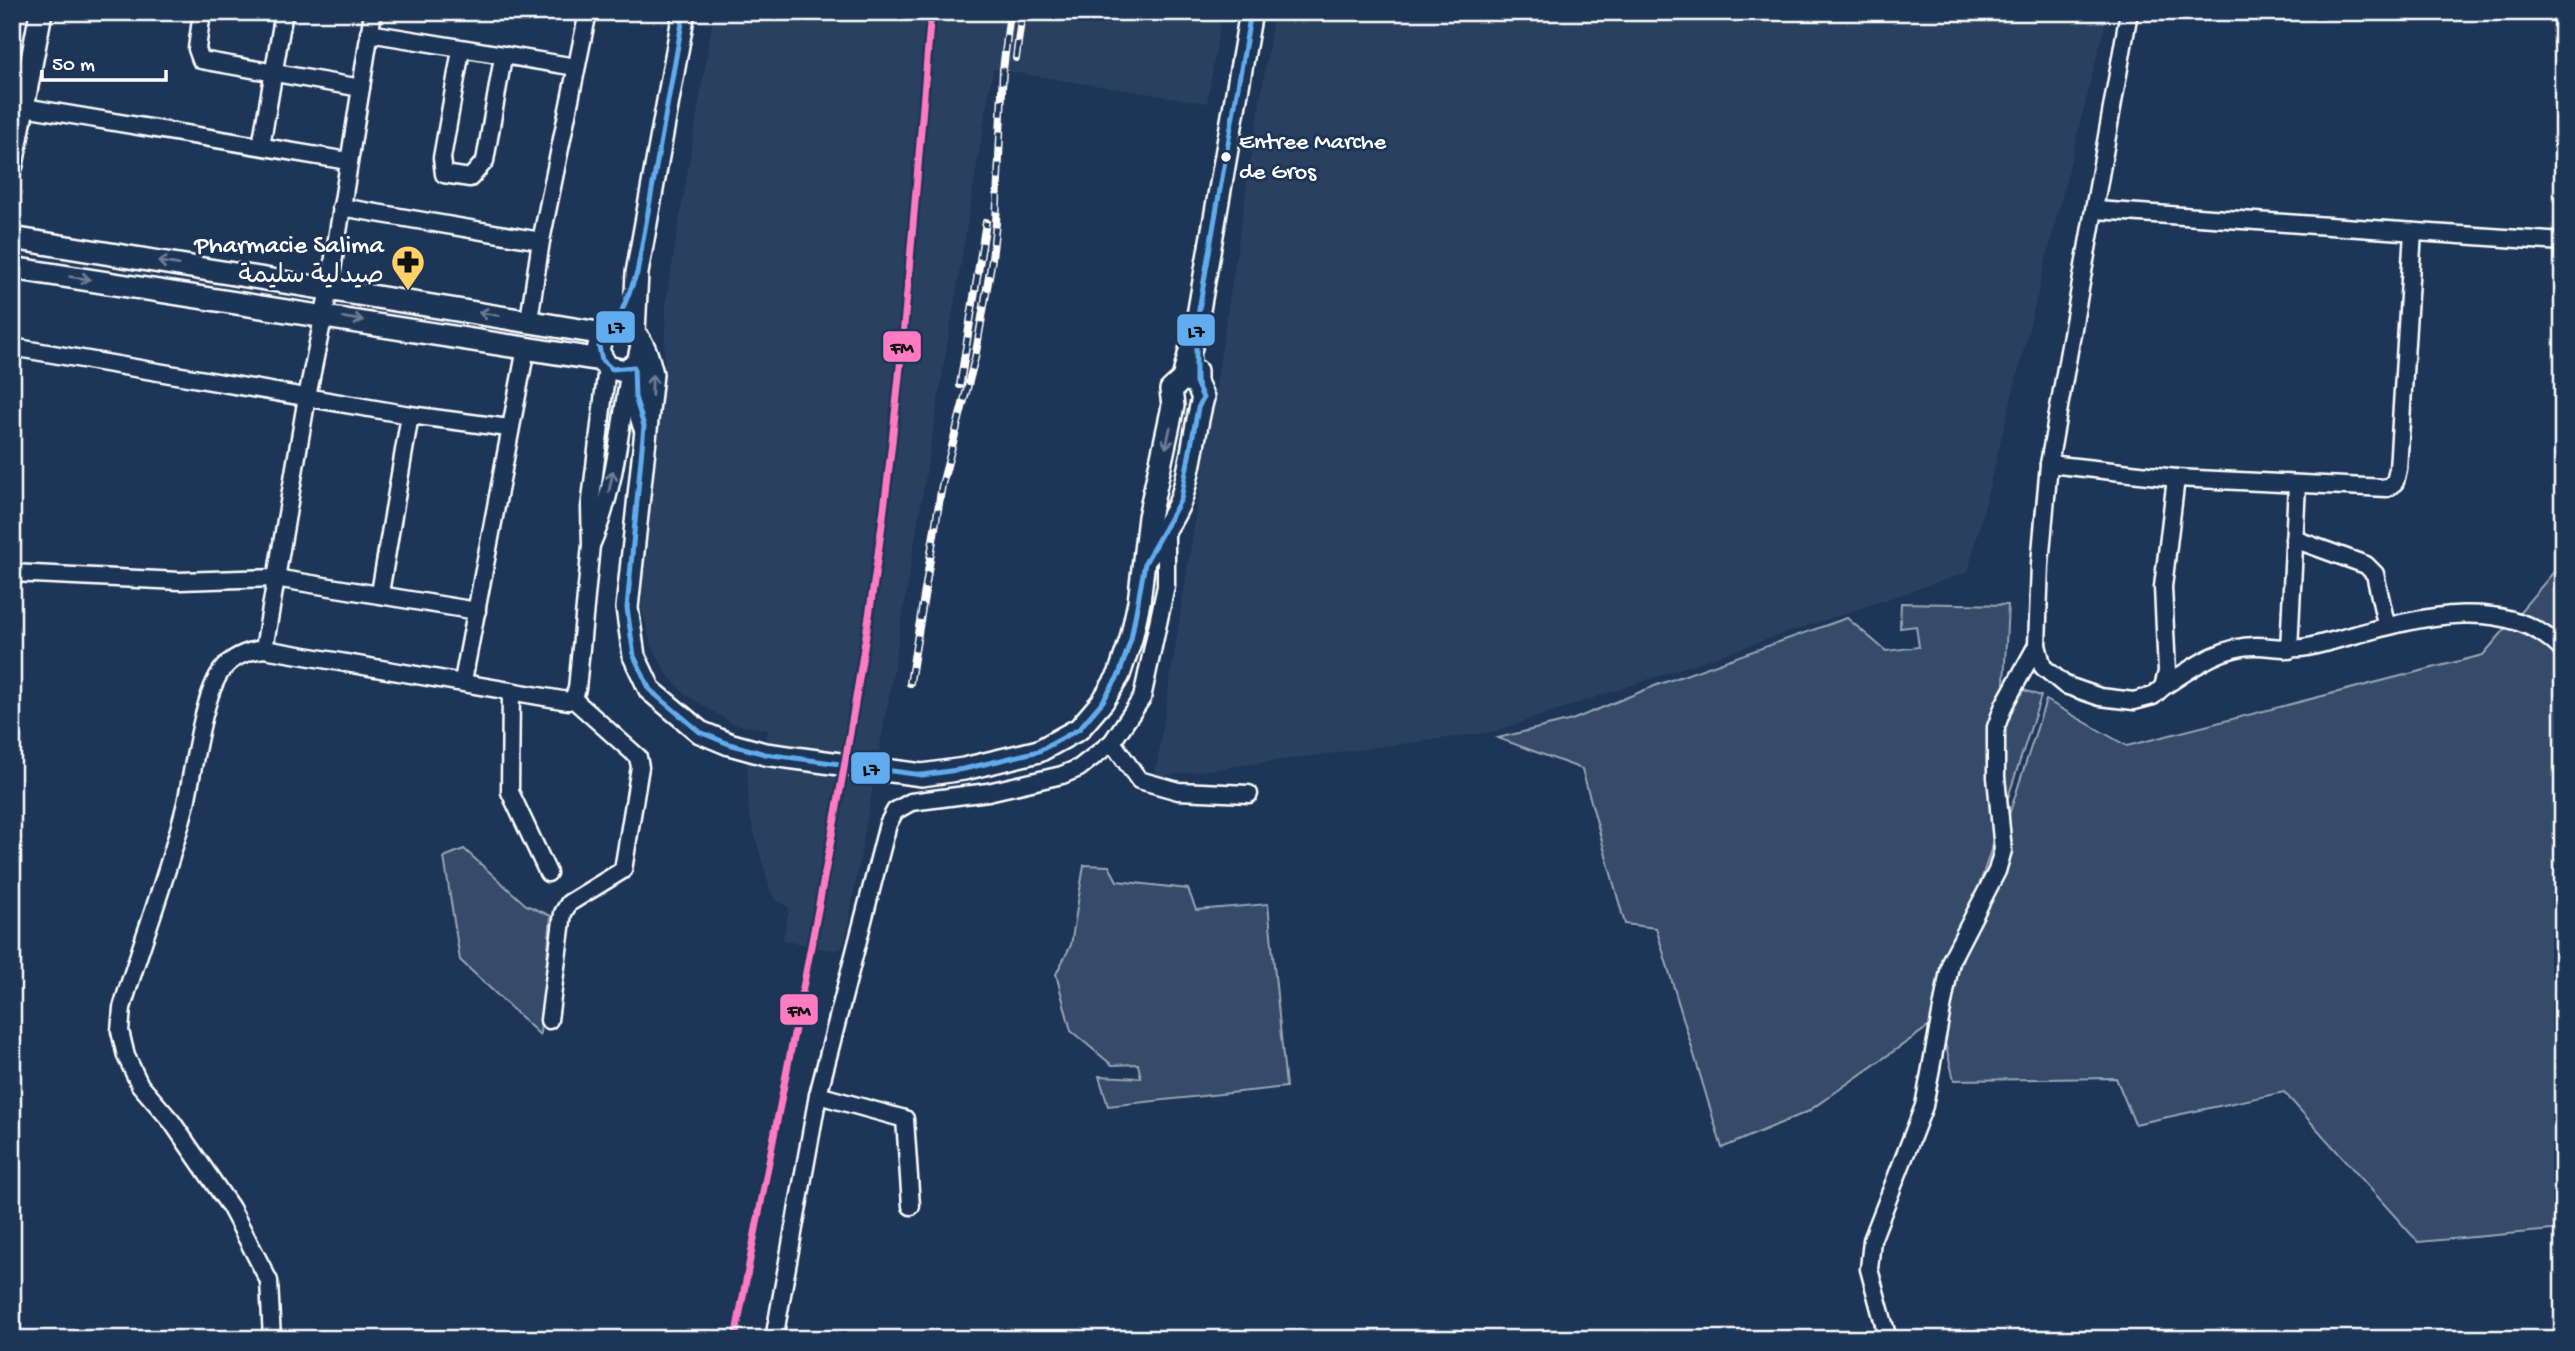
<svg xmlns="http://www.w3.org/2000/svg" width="2575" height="1351" viewBox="0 0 2575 1351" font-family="'Gochi Hand','Playpen Sans Arabic',sans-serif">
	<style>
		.built { fill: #2a4161 }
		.green { fill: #364b69; stroke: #9aa5b4; stroke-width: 2 }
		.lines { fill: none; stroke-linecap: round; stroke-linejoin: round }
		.street-casing { stroke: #fff; stroke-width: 21 }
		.secondary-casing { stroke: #fff; stroke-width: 26 }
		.street { stroke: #1d3557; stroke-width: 16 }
		.secondary { stroke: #1d3557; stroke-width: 21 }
		.rail-casing { stroke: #fff; stroke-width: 8 }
		.rail { stroke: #1d3557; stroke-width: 5; stroke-dasharray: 16; stroke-linecap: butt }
		.bus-1-casing { stroke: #1d3557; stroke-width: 10 }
		.bus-1 { stroke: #60acee; stroke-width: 5 }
		.rail-1-casing { stroke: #1d3557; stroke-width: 12 }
		.rail-1 { stroke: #fe7ac1; stroke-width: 7 }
		.oneway { stroke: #6c7c92 }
		.bus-dot { fill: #fff; stroke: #1d3557; stroke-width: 2.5 }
		.labels { text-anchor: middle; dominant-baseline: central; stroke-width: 6; stroke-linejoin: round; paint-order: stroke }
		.bus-label { font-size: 24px; fill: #fff; stroke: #1d3557; text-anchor: start }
		.poi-label { font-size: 26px; fill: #fff; stroke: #1d3557; text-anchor: end }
		.line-badge { stroke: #1d3557; stroke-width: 2.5 }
		.pale-badge-label { font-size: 19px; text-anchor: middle; font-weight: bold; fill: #111 }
	</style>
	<rect width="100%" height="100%" fill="#1d3557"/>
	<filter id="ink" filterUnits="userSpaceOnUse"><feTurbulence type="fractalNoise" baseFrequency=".0143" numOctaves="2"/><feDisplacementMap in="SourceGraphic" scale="14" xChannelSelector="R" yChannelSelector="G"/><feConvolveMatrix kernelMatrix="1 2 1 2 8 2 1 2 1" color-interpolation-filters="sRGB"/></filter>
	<g filter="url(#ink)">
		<!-- built -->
		<g class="built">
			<polygon points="714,12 1222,12 1207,103 993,69 889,697 845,941 841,949 830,950 783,940 789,908 774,898 770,890 749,814 747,762 763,765 768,730 733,724 686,695 667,674 651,644 642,610 646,499 664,369 666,301"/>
			<polygon points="1274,12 2108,12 1968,572 1492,732 1155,777"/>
		</g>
		<!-- green -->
		<g class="green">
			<polygon points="2563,561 2563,1229 2418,1242 2284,1092 2135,1124 2116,1078 1954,1080 1941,1026 2046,700 2127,746 2483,655"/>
			<polygon points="1901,603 2008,605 2004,683 2041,696 1935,1022 1807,1112 1722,1148 1656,928 1625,924 1582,769 1498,738 1572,720 1657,685 1847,618 1886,651 1919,647 1916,626 1900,628"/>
			<polygon points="464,849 526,905 551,916 540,1035 460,960 444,857"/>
			<polygon points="1084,865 1109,866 1117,881 1188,889 1196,910 1268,904 1286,1087 1108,1106 1099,1076 1141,1078 1138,1064 1112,1065 1071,1031 1056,974 1071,945"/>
		</g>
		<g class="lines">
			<!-- street casing -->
			<g class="street-casing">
				<g id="street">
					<polyline points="202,12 197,49 201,60 361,88"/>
					<polyline points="2129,12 2049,464 2040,564 2037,645 2043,667 2065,685 2100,697 2134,701 2153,696 2163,687 2167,672 2163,587 2176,478"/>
					<polyline points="369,33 576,67"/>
					<polyline points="461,50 442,158 444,174 470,178 485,161 503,57"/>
					<polyline points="24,107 348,161"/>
					<polyline points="261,146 284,12"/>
					<polyline points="341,207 541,241"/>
					<polyline points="2096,210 2563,242"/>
					<polyline points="529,320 541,241 588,12"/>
					<polyline points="12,347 410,415 509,428"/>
					<polyline points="2049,464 2176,478 2387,488 2395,482 2398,469 2413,232"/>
					<polyline points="2294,539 2366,565 2375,574 2386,624"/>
					<path d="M592,543c22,-50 27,-107 36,-162"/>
					<polyline points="12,573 180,581 275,578 477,611"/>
					<polyline points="380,593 410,415"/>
					<polyline points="264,649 307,397 329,289 373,12"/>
					<polyline points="2289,650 2297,484"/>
					<polyline points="463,681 526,348"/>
					<path d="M2163,687c28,-18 57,-41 92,-41 18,0 34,5 53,1 75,-17 191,-66 255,4"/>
					<polyline points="511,691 510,792 548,873"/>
					<polyline points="573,699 577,689 591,545 590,508 607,367"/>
					<polyline points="1112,742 1139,780 1178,791 1249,794"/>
					<polyline points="549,1020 563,913 569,903 623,870 640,767 638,757 573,699"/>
					<polyline points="818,1095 905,1119 911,1206"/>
					<path d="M272,1339l-3,-58 -38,-73 -59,-86 -32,-37 -14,-29 -6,-25 2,-23c20,-68 47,-135 64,-205 7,-31 17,-109 36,-133 10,-13 26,-19 42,-21l304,52 5,-2"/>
					<polyline points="774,1339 818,1095 888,824 895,811 911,802 988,792 1062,775 1079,768 1112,742 1142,698 1166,586 1166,526"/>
					<polyline points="1888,1339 1869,1269 1872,1240 1924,1106 1951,960 1997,871 2003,850 1996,777 1996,727 2004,705 2037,645"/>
				</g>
			</g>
			<!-- secondary casing -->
			<g class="secondary-casing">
				<g id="secondary">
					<polyline points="12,165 41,12"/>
					<polyline points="12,238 605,334"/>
					<polyline points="12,268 601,360"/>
					<polyline points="634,332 637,273 684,12"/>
					<path d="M642,345l-4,18 -14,8 -17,-4 -9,-16c2,-17 14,-25 30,-22 16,9 20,29 24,45l-25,234 7,48 16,34 50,42 29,12 36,10 157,21 42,-6 75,-18 40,-22 24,-28 16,-26 12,-36 8,-37 10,-85 24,-111 -2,-16 12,-11 13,3"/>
					<polyline points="634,367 635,397 644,426"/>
					<polyline points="1183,379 1196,327 1251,12"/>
					<path d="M1148,556c11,-19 26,-37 33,-57 11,-33 13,-69 22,-101l-7,-16v-11"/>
				</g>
			</g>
			<!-- street -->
			<use href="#street" class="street"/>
			<!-- secondary -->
			<use href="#secondary" class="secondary"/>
			<!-- rail casing -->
			<g class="rail-casing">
				<g id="rail">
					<polyline points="1016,58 1022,12"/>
					<polyline points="960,385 986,222"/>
					<polyline points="910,683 942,485 975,358 992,259 996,223 1003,70 1010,12"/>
				</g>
			</g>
			<!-- rail -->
			<use href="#rail" class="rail"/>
			<!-- bus-1 casing -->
			<g class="bus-1-casing">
				<polyline id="bus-1" points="684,12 637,273 615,328 601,339 599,347 602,360 612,369 634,367 635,397 644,426 627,608 634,656 650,690 700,732 729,744 765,754 922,775 964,769 1039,751 1079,729 1103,701 1119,675 1131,639 1145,563 1181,499 1198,408 1203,398 1196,382 1196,327 1251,12"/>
			</g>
			<!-- bus-1 -->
			<use href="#bus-1" class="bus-1"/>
			<!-- rail-1 casing -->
			<g class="rail-1-casing">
				<path id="rail-1" d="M735,1339c46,-248 100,-494 137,-743 29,-194 42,-389 59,-584"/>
			</g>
			<!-- rail-1 -->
			<use href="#rail-1" class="rail-1"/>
		</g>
		<!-- one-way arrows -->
		<defs><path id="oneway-shaft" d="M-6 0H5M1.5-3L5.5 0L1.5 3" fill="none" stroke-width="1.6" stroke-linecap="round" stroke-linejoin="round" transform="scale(1.75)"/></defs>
		<g class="oneway">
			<use href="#oneway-shaft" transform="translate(168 263) rotate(-171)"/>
			<use href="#oneway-shaft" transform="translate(80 278) rotate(8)"/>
			<use href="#oneway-shaft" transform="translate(489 314) rotate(-171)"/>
			<use href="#oneway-shaft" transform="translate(353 319) rotate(9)"/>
			<use href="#oneway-shaft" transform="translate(652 385) rotate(-89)"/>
			<use href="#oneway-shaft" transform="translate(1168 438) rotate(102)"/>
			<use href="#oneway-shaft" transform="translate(611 481) rotate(-79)"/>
		</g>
	</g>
	<!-- icons -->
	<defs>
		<g id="pharmacy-pin" transform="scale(1.75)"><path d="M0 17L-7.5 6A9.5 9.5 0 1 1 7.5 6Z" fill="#ffd166" stroke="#1d3557"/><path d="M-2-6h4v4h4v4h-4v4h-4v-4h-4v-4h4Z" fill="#111"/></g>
	</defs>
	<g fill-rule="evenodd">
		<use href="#pharmacy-pin" x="408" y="262"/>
	</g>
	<!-- markers -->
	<circle class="bus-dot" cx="1226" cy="157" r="6"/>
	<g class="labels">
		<!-- bus labels -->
		<g class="bus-label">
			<text x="1239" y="143">Entree Marche<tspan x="1239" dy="30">de Gros</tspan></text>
		</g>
		<!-- poi labels -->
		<g class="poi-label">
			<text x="384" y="247">Pharmacie Salima<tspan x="384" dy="30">صيدلية سليمة</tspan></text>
		</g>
	</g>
	<g class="line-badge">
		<rect x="595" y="310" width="41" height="34" rx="7" fill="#60acee"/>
		<rect x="1176" y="313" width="40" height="34" rx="7" fill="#60acee"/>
		<rect x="882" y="330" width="40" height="33" rx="7" fill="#fe7ac1"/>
		<rect x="850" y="751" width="41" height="34" rx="7" fill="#60acee"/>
		<rect x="779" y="993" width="40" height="33" rx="7" fill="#fe7ac1"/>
	</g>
	<g class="pale-badge-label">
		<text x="616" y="333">L7</text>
		<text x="1196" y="337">L7</text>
		<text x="902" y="353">FM</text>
		<text x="871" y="775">L7</text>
		<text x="799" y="1016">FM</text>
	</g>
	<!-- margin -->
	<rect width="2575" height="1351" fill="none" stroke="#1d3557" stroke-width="42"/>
	<rect x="21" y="21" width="2533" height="1309" fill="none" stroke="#fff" stroke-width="2.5" filter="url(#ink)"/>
	<!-- scale -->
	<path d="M42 70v10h124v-10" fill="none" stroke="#ffffff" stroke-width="3.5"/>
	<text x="52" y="70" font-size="21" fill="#ffffff" stroke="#1d3557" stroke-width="5" paint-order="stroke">50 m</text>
</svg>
